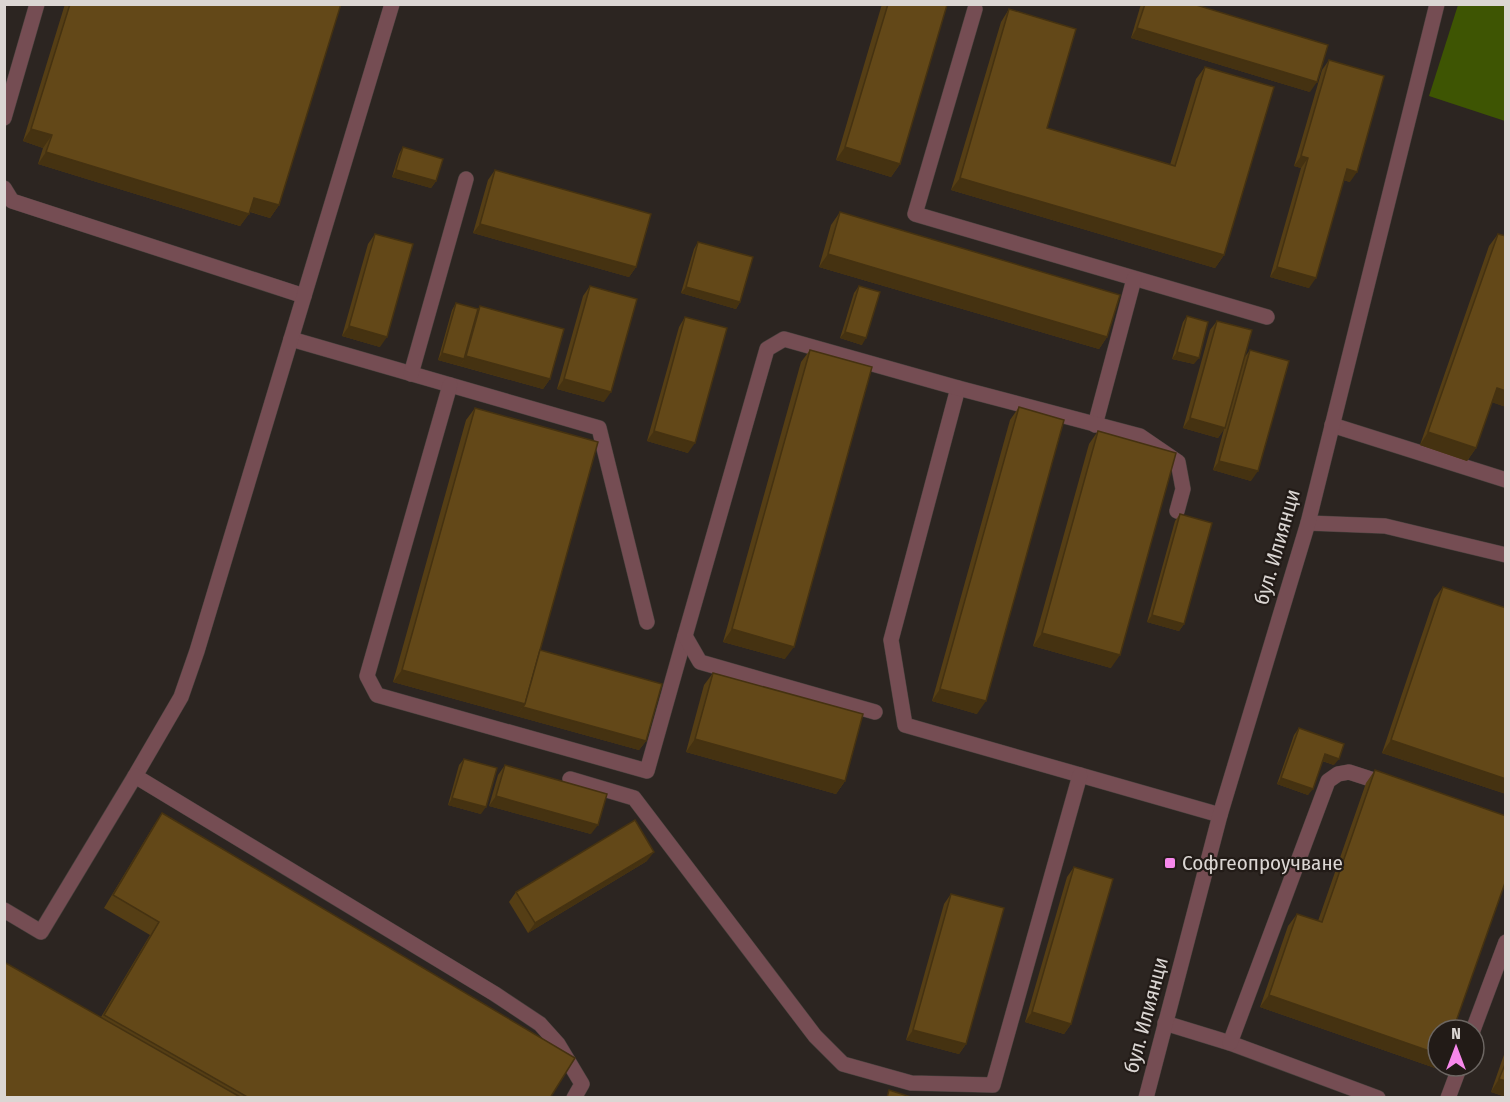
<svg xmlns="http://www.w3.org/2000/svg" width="1510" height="1102" viewBox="0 0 1510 1102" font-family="'Fira Sans Condensed',sans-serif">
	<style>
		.green { fill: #3e5503 }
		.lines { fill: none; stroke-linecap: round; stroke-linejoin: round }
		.minor-casing { stroke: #48413d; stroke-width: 16 }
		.minor { stroke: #754d53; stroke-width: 15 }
		.wall { fill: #553e15 }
		.shaded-wall { fill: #453211 }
		.building { fill: #634818; stroke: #453211; stroke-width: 1.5 }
		.poi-dot { fill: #f788eb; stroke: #221b17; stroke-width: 2 }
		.labels { text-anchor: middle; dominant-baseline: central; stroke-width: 4.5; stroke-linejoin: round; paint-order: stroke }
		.street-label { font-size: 21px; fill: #dbd6d3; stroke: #221b17 }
		.poi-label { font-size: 21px; fill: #dbd6d3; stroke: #221b17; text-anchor: start }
	</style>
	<rect width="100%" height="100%" fill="#2c2521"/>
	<!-- green -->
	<polygon class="green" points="1458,5 1505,5 1505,121 1429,96"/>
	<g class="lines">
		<!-- minor casing -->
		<g class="minor-casing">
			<g id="minor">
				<polyline points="975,9 915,214 1267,317"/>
				<polyline points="4,118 37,4"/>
				<polyline points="4,188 12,201 304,296"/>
				<polyline points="291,339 599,428 647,622"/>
				<polyline points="411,374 466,179"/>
				<polyline points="450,385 367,676 377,695 647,771 685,636"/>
				<polyline points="958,388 891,640 905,725 1220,815"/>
				<polyline points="1095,425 1134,279"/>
				<polyline points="1332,425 1506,480"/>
				<polyline points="1308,523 1385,526 1506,555"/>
				<polyline points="875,712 700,662 685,636 767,349 784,339 958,388 1140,436 1178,462 1183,489 1177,511"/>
				<polyline points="135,776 181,697 197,651 392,4"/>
				<polyline points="570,779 634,798 815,1036 843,1064 911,1083 993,1085 1080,775"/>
				<polyline points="4,910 41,932 135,776 495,994 540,1024 558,1044 582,1084 574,1098"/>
				<polyline points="1165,1023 1230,1043 1378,1098"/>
				<polyline points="1473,1030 1506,942"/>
				<polyline points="1230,1043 1328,781 1338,774 1349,772 1389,785"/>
				<polyline points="1146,1098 1220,815 1308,523 1437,4"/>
				<polyline points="1448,1098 1460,1066"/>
			</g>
		</g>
		<!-- minor -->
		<use href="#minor" class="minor"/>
	</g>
	<!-- wall -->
	<g class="wall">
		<polygon points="65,4 341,4 279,205 270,218 250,212 240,226 38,164 43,148 23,141"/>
		<polygon points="882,4 946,4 900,164 891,177 836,160"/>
		<polygon points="1141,4 1193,4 1310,92 1131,38"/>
		<polygon points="1009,9 1047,128 1170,165 1196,79 1205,67 1224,255 1215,268 951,190 1001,22"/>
		<polygon points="1329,60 1350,182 1343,180 1309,288 1270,277 1301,168 1294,166 1322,70"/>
		<polygon points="403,147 436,181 431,188 392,177 399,154"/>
		<polygon points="495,170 636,267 629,277 473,233 488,180"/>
		<polygon points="840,212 1107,337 1099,349 819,267 831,225"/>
		<polygon points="375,234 380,347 342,336 368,244"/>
		<polygon points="1498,234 1506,236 1506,407 1492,402 1476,448 1467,461 1420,445 1489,246"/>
		<polygon points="698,242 740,302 736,309 681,293 694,249"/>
		<polygon points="590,286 604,402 557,389 583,296"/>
		<polygon points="859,286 862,345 840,338 854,293"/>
		<polygon points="456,303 478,309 480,306 550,379 543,389 438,360 452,310"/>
		<polygon points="1187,316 1194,364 1172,359 1183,322"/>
		<polygon points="685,317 688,453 647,441 679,327"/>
		<polygon points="1217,321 1244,358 1250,350 1251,481 1213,470 1224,429 1218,438 1183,428 1210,330"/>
		<polygon points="810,350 785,659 723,642 801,362"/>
		<polygon points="1019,407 977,714 932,701 1010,420"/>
		<polygon points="475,408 540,650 646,741 639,750 393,682 466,420"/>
		<polygon points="1098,431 1111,668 1033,646 1089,444"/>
		<polygon points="1180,514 1184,624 1179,631 1147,622 1175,521"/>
		<polygon points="1443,587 1506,608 1506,794 1382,753 1434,599"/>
		<polygon points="713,673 845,781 836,794 686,752 704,685"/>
		<polygon points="1299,728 1334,765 1322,761 1308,795 1277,784 1294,735"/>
		<polygon points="464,759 481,814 448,805 459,765"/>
		<polygon points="505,765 591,834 489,806 498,775"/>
		<polygon points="1375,770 1438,1030 1438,1064 1435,1068 1260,1007 1288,926 1297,914 1318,921 1366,783"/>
		<polygon points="162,813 550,1098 4,1098 101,1017 150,935 104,908 154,825"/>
		<polygon points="647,861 528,933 509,902 516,892"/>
		<polygon points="1074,867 1071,1024 1064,1034 1025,1022 1067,877"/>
		<polygon points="951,894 966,1044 959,1054 906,1040 944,904"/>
		<polygon points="1506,1049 1506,1097 1491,1092"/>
	</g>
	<!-- shaded-wall -->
	<g class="shaded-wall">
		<polygon points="1137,28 1317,82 1310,92 1131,38"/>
		<polygon points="31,129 52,135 43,148 23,141"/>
		<polygon points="845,147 900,164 891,177 836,160"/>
		<polygon points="46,152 249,214 240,226 38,164"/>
		<polygon points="1301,156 1308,158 1301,168 1294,166"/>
		<polygon points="1347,169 1357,172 1350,182 1340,179"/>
		<polygon points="396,170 436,181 431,188 392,177"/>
		<polygon points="960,178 1224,255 1215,268 951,190"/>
		<polygon points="254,198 279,205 270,218 245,210"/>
		<polygon points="480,224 636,267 629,277 473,233"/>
		<polygon points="828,254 1107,337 1099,349 819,267"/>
		<polygon points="1277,267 1316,278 1309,288 1270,277"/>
		<polygon points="686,287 740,302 736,309 681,293"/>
		<polygon points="349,326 387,337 380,347 342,336"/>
		<polygon points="845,332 866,338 862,345 840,338"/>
		<polygon points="1177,352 1199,358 1194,364 1172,359"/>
		<polygon points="442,353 464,359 460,366 438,360"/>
		<polygon points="466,356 550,379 543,389 460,366"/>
		<polygon points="564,379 611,392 604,402 557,389"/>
		<polygon points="1497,388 1506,391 1506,407 1488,401"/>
		<polygon points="1190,418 1225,428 1218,438 1183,428"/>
		<polygon points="654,431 695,443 688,453 647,441"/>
		<polygon points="1428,432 1476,448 1467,461 1420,445"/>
		<polygon points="1219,461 1258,471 1251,481 1213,470"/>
		<polygon points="1152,615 1184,624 1179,631 1147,622"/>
		<polygon points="732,629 794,647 785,659 723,642"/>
		<polygon points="1042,633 1120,655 1111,668 1033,646"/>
		<polygon points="402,670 525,704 516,716 393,682"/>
		<polygon points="940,689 986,701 977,714 932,701"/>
		<polygon points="523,707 646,741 639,750 516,716"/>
		<polygon points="695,739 845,781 836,794 686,752"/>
		<polygon points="1391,740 1506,779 1506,794 1382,753"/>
		<polygon points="1325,754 1339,759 1334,765 1320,760"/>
		<polygon points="1281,778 1313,789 1308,795 1277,784"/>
		<polygon points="496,796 598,825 591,834 489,806"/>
		<polygon points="452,798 486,807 481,814 448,805"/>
		<polygon points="654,852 647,861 528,933 535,923"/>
		<polygon points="1269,995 1438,1054 1438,1064 1435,1068 1260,1007"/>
		<polygon points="1032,1012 1071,1024 1064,1034 1025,1022"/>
		<polygon points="913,1030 966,1044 959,1054 906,1040"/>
		<polygon points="1499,1079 1506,1081 1506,1097 1491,1092"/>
	</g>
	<!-- building -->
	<g class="building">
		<polygon points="70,4 341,4 279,205 254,198 249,214 46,152 52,135 31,129"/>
		<polygon points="888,4 947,5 900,164 845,147"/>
		<polygon points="1145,4 1193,4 1328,45 1317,82 1137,28"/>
		<polygon points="1009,9 1076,29 1047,128 1175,166 1205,67 1274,87 1224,255 960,178"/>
		<polygon points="1329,60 1384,76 1357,172 1347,169 1316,278 1277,267 1308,158 1301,156"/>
		<polygon points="403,147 443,159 436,181 396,170"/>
		<polygon points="495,170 651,214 636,267 480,224"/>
		<polygon points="840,212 1120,295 1107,337 828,254"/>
		<polygon points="375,234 413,244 387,337 349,326"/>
		<polygon points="1498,234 1506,236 1506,391 1497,388 1476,448 1428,432"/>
		<polygon points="698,242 753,257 740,302 686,287"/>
		<polygon points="590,286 637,299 611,392 564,379"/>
		<polygon points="859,286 880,292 866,338 845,332"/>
		<polygon points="456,303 478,309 464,359 442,353"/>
		<polygon points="480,306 564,329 550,379 466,356"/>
		<polygon points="1187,316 1208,322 1199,358 1177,352"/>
		<polygon points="685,317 727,328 695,443 654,431"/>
		<polygon points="1217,321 1252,330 1225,428 1190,418"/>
		<polygon points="810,350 872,367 794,647 732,629"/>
		<polygon points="1250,350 1289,361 1258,471 1219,461"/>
		<polygon points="1019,407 1064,420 986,701 940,689"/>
		<polygon points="475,408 598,442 525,704 402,670"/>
		<polygon points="1098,431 1176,453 1120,655 1042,633"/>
		<polygon points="1180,514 1212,523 1184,624 1152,615"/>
		<polygon points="1443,587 1506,608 1506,779 1391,740"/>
		<polygon points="540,650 662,684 646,741 523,707 525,704"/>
		<polygon points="713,673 863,714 845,781 695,739"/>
		<polygon points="1299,728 1344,744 1339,759 1325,754 1313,789 1281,778"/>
		<polygon points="464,759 497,768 486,807 452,798"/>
		<polygon points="505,765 607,794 598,825 496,796"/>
		<polygon points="1375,770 1506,816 1506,880 1453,1030 1438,1030 1438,1054 1269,995 1297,914 1322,922"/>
		<polygon points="162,813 575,1058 550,1098 249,1098 104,1015 159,922 113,895"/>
		<polygon points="635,820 654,852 535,923 516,892"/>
		<polygon points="1074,867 1113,879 1071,1024 1032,1012"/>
		<polygon points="951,894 1004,908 966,1044 913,1030"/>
		<polygon points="4,962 242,1098 4,1098"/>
		<polygon points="1506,1062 1506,1081 1499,1079"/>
		<polygon points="889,1090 914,1098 887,1098"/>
	</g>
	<!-- markers -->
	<rect class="poi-dot" x="1164" y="857" width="12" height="12" rx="3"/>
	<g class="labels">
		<!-- street labels -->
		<g class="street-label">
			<text transform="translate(1277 547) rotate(-74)">бул. Илиянци</text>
			<text transform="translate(1146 1015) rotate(-75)">бул. Илиянци</text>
		</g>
		<!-- poi labels -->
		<g class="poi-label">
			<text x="1182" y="863">Софгеопроучване</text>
		</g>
	</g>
	<!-- border -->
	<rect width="1510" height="1102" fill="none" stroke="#dbd6d3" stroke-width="12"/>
	<!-- north arrow -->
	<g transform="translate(1456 1048)"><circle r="28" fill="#221b17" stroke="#6c6662" stroke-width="1.5"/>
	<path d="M0-4.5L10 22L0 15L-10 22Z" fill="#f788eb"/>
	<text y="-9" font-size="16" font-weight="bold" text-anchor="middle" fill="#dbd6d3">N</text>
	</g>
</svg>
